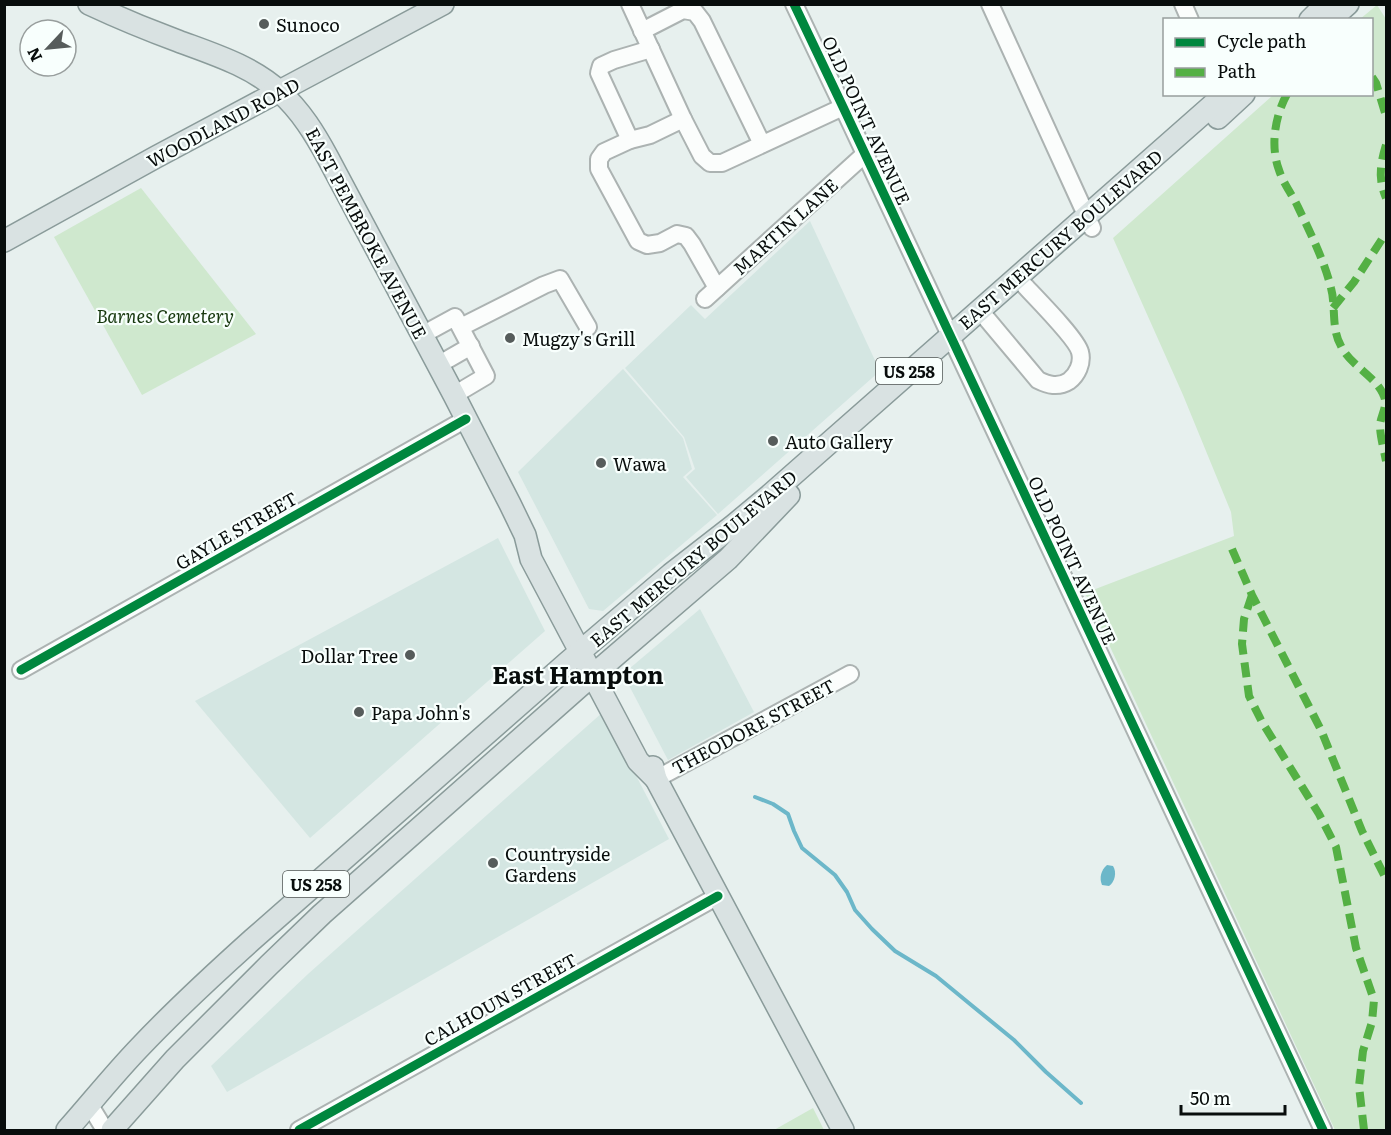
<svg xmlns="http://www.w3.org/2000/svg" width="1391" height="1135" viewBox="0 0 1391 1135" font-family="Literata,serif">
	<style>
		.built { fill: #d4e6e2 }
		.green { fill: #cfe8ce }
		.water { fill: #6cb7c9 }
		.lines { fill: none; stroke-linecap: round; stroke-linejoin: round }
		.stream { stroke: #6cb7c9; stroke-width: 4 }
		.minor-casing { stroke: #acb3b2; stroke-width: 20 }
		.major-casing { stroke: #8a9b9a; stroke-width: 24 }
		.minor { stroke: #fbfdfc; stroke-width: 16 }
		.major { stroke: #d9e2e2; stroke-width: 21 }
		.quiet { stroke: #54b044; stroke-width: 8; stroke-dasharray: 15 8; stroke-linecap: butt }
		.cycleway-casing { stroke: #f8fffd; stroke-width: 13 }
		.cycleway { stroke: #00873e; stroke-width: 9 }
		.poi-dot { fill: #565c5b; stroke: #f8fffd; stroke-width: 2 }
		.labels { text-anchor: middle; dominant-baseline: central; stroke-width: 4.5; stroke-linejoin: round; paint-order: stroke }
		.shield { fill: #f8fffd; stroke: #505654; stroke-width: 1.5 }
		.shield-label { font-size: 16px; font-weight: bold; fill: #080d0c }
		.poi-label { font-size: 18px; fill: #080d0c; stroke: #f8fffd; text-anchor: start }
		.street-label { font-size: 18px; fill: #080d0c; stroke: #f8fffd }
		.park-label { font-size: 18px; font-style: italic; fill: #16370d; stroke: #f8fffd }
		.district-label { font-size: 24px; font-weight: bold; fill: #080d0c; stroke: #f8fffd }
	</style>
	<rect width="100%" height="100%" fill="#e7f0ee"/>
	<!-- built -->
	<g class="built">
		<polygon points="810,221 880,371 718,514 686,477 695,469 684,437 625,368 691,305 705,319"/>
		<polygon points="623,369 683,438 692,469 683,477 717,515 603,611 589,609 518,472"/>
		<polygon points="498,538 545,631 310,838 195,701"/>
		<polygon points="700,609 754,712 668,760 623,674"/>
		<polygon points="603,712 669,839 227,1092 211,1066 308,974"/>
	</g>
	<!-- green -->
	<g class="green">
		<polygon points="1377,5 1386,19 1386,1130 1335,1130 1085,593 1234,536 1231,512 1183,395 1113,238 1273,95 1372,94 1372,20 1360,19"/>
		<polygon points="141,188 256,334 142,395 54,237"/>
		<polygon points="813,1108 824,1130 774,1130"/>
	</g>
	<!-- water -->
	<path class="water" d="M1107,865l6,1c4,6 2,16 -4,20l-7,-1c-3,-7 -1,-15 5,-20z"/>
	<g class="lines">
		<!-- stream -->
		<polyline class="stream" points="755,797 773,804 788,814 794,831 802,848 835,875 847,892 855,910 872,929 895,951 936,976 970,1004 1014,1040 1046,1072 1081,1103"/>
		<!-- minor casing -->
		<g class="minor-casing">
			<g id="minor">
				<polyline points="630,4 683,119 702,156 710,163 722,163 843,107"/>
				<polyline points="794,4 843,107 1323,1130"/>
				<polyline points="990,4 1092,228"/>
				<polyline points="1183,4 1190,20"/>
				<polyline points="642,31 683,10 695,12 702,21 762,144"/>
				<polyline points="683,119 650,135 630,140 604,152 599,159 599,169 638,241 647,245 660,243 677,234 686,236 692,244 717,288"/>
				<polyline points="630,140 599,73 601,66 614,60 651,49"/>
				<polyline points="705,299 865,154"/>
				<path d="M987,319l51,61c10,5 20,8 31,1 8,-6 14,-18 11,-29 -3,-13 -44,-54 -55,-66"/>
				<polyline points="461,327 544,285 560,279 588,327"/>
				<polyline points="422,335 455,317 486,376 454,395"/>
				<polyline points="438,365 471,346"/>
				<polyline points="21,670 466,419"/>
				<polyline points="656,779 850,674"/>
				<polyline points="89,1104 105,1130"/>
				<polyline points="299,1130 718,896"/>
			</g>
		</g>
		<!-- major casing -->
		<g class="major-casing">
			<g id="major">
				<path d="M89,4c30,14 59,26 89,37 35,13 74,25 102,51 21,19 35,42 48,66l126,237 56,109 15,31 6,24 107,202 18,18"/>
				<polyline points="1310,20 1326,4"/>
				<polyline points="1330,20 1348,4"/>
				<polyline points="1218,118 1244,94"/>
				<polyline points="4,241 156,157 443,4"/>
				<polyline points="653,767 656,779 843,1130"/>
				<path d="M67,1130c24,-27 47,-56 73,-83 36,-38 74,-73 113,-108l315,-277 103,-88 63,-49 36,-30 455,-401"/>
				<polyline points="112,1130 175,1059 269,965 322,914 579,687 728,559 789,495"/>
			</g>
		</g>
		<!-- minor -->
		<use href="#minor" class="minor"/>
		<!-- major -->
		<use href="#major" class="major"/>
		<!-- quiet -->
		<g class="quiet">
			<polyline points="1372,77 1376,83 1386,116"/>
			<path d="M1287,94c-12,22 -17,52 -8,76 4,13 13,24 19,37 12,25 26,53 33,81 5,18 0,41 10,58 9,19 34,30 42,48 6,11 -2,20 -3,31 0,11 4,25 6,36"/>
			<path d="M1386,145c-6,20 -8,34 0,53"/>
			<polyline points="1333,308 1354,282 1386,233"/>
			<polyline points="1232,549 1252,595 1321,730 1362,831 1386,879"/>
			<polyline points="1252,595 1244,619 1242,644 1249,696 1262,722 1319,814 1336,847 1356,948 1374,1000 1372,1022 1363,1051 1359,1086 1364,1130"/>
		</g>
		<!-- cycleway casing -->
		<g class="cycleway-casing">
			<g id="cycleway">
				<polyline points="794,4 843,107 1323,1130"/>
				<polyline points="21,670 466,419"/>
				<polyline points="299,1130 718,896"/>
			</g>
		</g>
		<!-- cycleway -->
		<use href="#cycleway" class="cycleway"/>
	</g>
	<!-- markers -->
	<g class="poi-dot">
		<circle cx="264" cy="24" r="6"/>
		<circle cx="510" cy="338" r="6"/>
		<circle cx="773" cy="441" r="6"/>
		<circle cx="601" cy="463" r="6"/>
		<circle cx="410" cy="655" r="6"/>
		<circle cx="359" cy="712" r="6"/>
		<circle cx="493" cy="863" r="6"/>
	</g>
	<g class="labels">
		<!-- shield labels -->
		<g class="shield">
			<rect x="876" y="358" width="66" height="26" rx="4.5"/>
			<rect x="283" y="871" width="66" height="26" rx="4.5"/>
		</g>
		<g class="shield-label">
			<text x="909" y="371">US 258</text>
			<text x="316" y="884">US 258</text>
		</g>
		<!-- poi labels -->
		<g class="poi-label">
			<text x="276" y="24">Sunoco</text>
			<text x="522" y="338">Mugzy's Grill</text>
			<text x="785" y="441">Auto Gallery</text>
			<text x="613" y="463">Wawa</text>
			<text x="398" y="655" text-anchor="end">Dollar Tree</text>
			<text x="371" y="712">Papa John's</text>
			<text x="505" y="853">Countryside<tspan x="505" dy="21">Gardens</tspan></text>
		</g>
		<!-- street labels -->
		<g class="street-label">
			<text transform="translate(867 120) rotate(65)">OLD POINT AVENUE</text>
			<text transform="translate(223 122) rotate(-28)">WOODLAND ROAD</text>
			<text transform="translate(785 226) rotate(-42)">MARTIN LANE</text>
			<text transform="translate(367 233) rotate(62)">EAST PEMBROKE AVENUE</text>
			<text transform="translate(1060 239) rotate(-41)">EAST MERCURY BOULEVARD</text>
			<text transform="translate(236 530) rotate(-30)">GAYLE STREET</text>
			<text transform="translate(693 558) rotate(-40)">EAST MERCURY BOULEVARD</text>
			<text transform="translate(1073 560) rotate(65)">OLD POINT AVENUE</text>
			<text transform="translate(753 726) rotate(-28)">THEODORE STREET</text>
			<text transform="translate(500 999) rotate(-29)">CALHOUN STREET</text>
		</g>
		<!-- park labels -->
		<g class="park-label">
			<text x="165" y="315">Barnes Cemetery</text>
		</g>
		<!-- district labels -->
		<g class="district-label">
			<text x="578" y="673">East Hampton</text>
		</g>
	</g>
	<!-- border -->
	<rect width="1391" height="1135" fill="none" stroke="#080d0c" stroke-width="12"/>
	<!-- legend -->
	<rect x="1163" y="18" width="210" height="78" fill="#f8fffd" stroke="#989e9d" stroke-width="1.5"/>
	<rect x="1175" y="38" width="30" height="9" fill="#00873e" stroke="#989e9d" stroke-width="1.5"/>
	<text x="1217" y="48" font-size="18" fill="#080d0c">Cycle path</text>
	<rect x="1175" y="68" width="30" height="9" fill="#54b044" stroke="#989e9d" stroke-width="1.5"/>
	<text x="1217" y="78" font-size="18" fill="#080d0c">Path</text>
	<!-- north arrow -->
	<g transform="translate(48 48) rotate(244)"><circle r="28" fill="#f8fffd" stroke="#989e9d" stroke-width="1.5"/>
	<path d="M0-4.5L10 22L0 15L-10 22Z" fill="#565c5b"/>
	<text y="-9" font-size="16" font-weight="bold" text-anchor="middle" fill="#080d0c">N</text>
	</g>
	<!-- scale -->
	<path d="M1181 1105v9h104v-9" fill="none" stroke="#080d0c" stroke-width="3"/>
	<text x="1190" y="1105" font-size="18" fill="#080d0c" stroke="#f8fffd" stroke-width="4.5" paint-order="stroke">50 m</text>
</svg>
